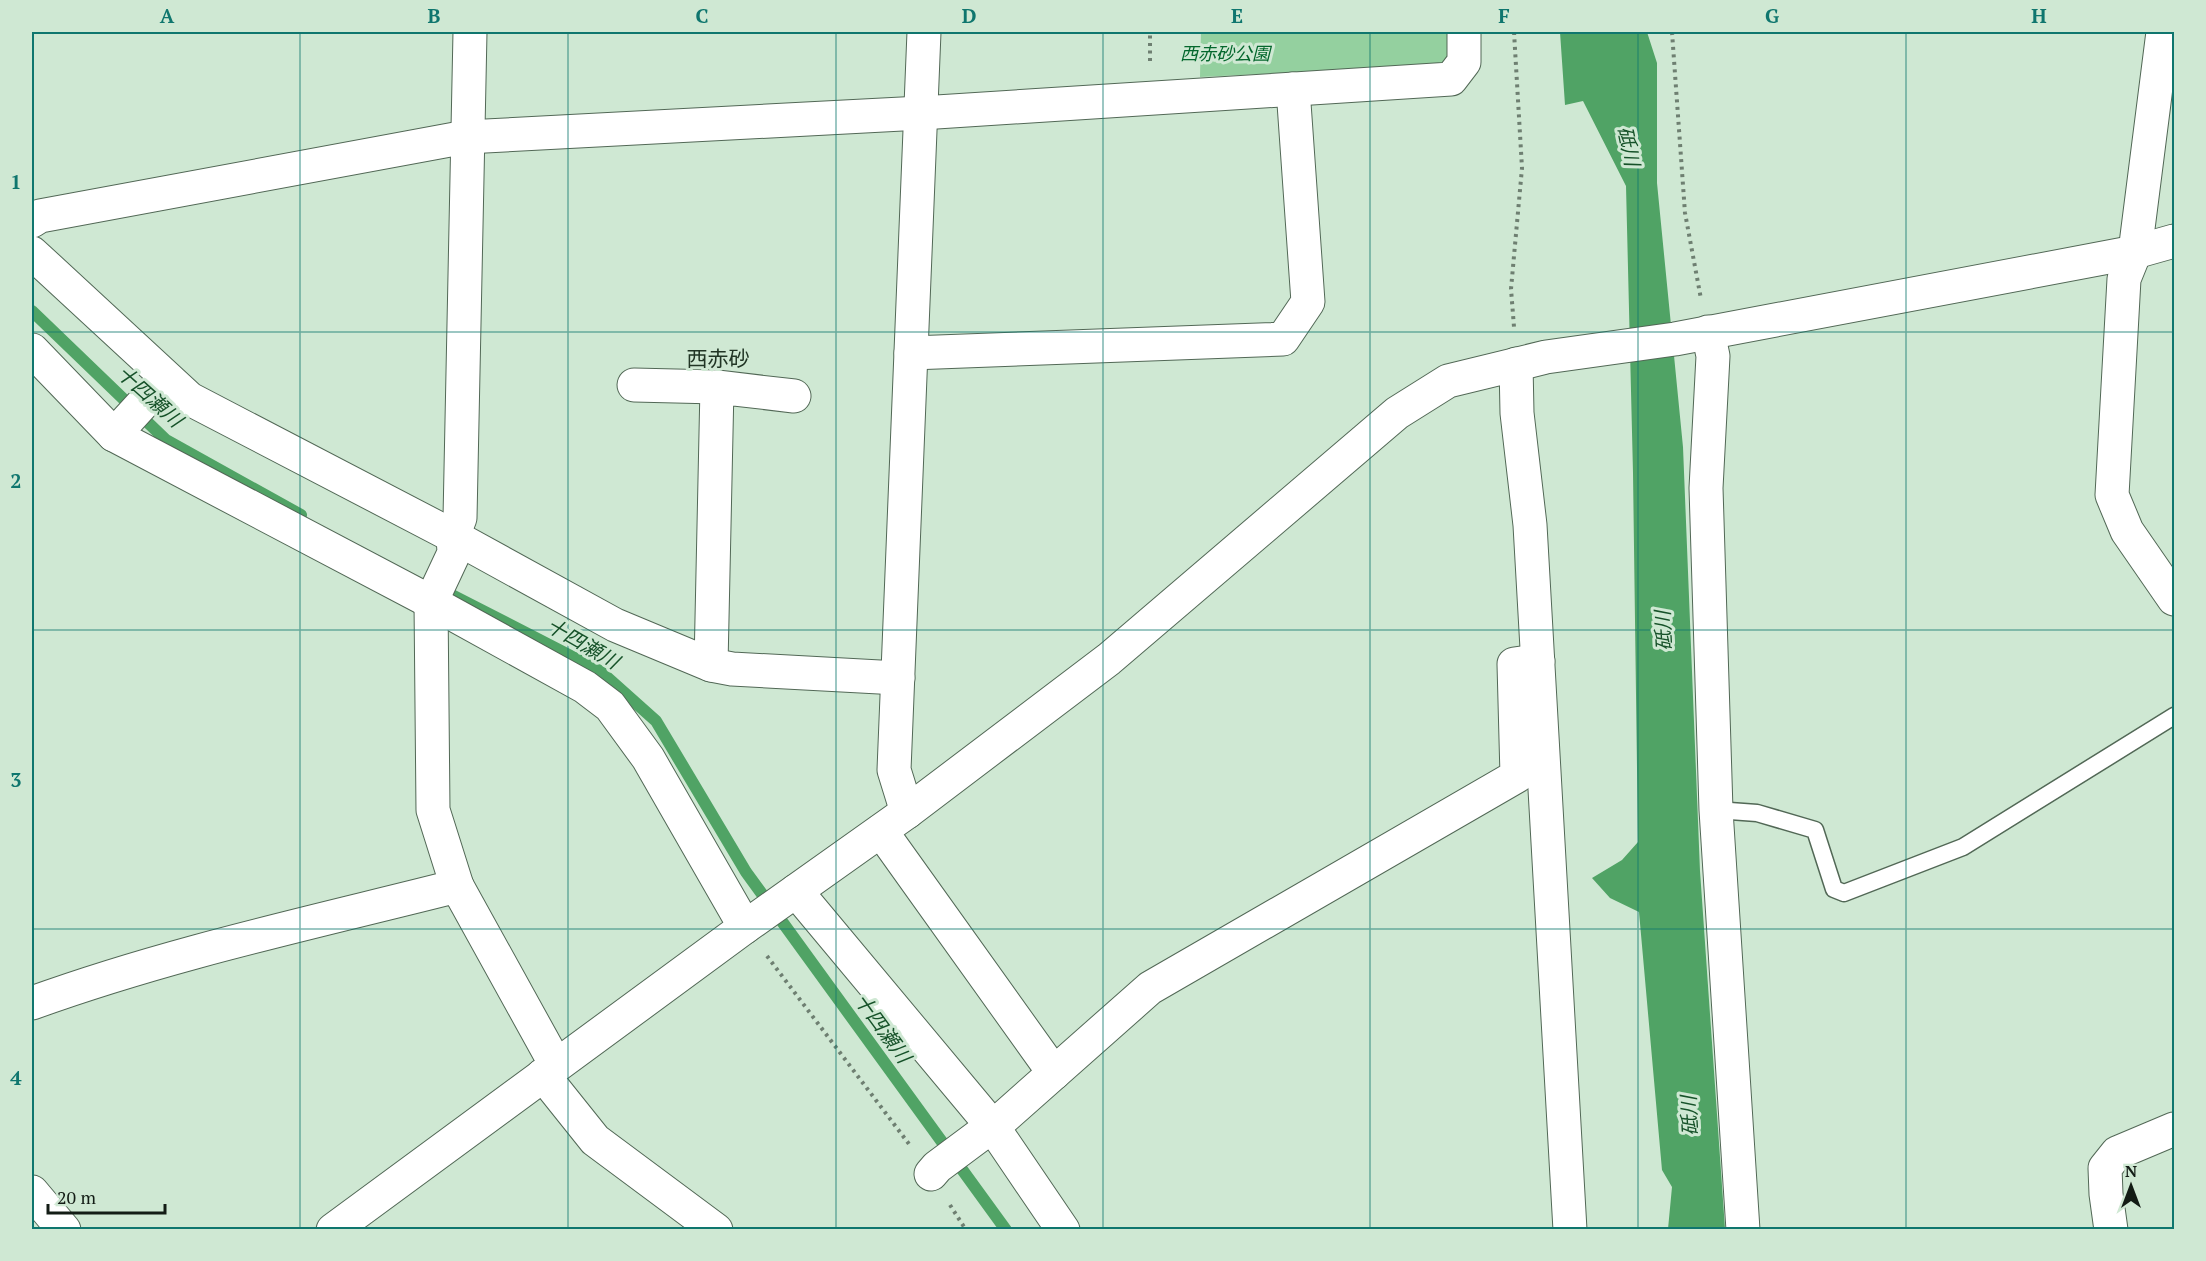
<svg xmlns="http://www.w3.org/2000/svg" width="2206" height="1261" viewBox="0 0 2206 1261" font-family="'PT Serif','Noto Sans JP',serif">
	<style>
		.green { fill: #94d09f }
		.water { fill: #50a365 }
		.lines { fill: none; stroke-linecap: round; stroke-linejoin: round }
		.stream { stroke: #50a365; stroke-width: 12 }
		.lane-casing { stroke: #526856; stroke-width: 19 }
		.street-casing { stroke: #526856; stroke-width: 35 }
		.secondary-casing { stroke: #526856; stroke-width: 35 }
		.path { stroke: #6e7f71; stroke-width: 4; stroke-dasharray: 3 4.5; stroke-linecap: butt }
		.lane { stroke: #fff; stroke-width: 16 }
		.street { stroke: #fff; stroke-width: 33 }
		.secondary { stroke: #fff; stroke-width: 33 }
		.grid { fill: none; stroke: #0f766e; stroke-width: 1.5; stroke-opacity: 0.55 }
		.labels { text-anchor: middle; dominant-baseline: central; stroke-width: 6; stroke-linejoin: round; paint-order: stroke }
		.park-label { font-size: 18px; font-style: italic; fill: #04672d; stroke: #cfe8d3 }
		.water-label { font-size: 20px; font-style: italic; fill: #165229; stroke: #cfe8d3 }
		.quarter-label { font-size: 21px; fill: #213525; stroke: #cfe8d3 }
		.neatline { fill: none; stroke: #0f766e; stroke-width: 2 }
		.grid-label { font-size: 20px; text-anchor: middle; font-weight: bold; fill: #0f766e }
	</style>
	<rect width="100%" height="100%" fill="#cfe8d3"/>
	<!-- green -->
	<polygon class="green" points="1201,32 1452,32 1452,58 1440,65 1200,77"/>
	<!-- water -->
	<polygon class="water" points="1560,32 1647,32 1657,63 1657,183 1683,447 1700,871 1725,1229 1668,1229 1672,1187 1662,1170 1639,912 1610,898 1592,878 1622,860 1638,842 1633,473 1626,186 1583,101 1565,105"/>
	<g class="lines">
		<!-- stream -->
		<g class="stream">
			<polyline points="32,311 166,440 301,515"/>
			<polyline points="446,592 600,671 656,721 746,872 1006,1230"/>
		</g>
		<!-- lane casing -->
		<g class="lane-casing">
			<polyline id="lane" points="1716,810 1757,813 1815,830 1834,889 1844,893 1963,847 2174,716"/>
		</g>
		<!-- street casing -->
		<g class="street-casing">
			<g id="street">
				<polyline points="2163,32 2135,252 2124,279 2112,495 2127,531 2174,599"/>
				<polyline points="32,221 40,216 466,137 921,113 1451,79 1464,62 1464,32"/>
				<polyline points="32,253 190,399 453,536 615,625 711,665 732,669 898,678"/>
				<polyline points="1708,332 1713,356 1706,488 1716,810 1743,1230"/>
				<polyline points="32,350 114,435 431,602 585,687 610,706 648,758 745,927"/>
				<polyline points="911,353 1283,339 1308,302 1293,89"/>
				<polyline points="1516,364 1517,413 1530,525 1570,1230"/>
				<polyline points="634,385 717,387"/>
				<polyline points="114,435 166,378"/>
				<polyline points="711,665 717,387 794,396"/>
				<polyline points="881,831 1054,1073"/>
				<polyline points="457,886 433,810 431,602 454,553 453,536 460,518 470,32"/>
				<polyline points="796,891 993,1127 1063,1230"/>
				<path d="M32,1003c138,-50 283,-81 425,-117l99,179"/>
				<polyline points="543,1075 595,1140 716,1230"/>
				<polyline points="931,1174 937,1167 984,1132 993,1127 1150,988 1517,776 1514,664 1538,661"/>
				<polyline points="32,1192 64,1230"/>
				<polyline points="2111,1230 2106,1194 2105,1168 2117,1153 2174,1129"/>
			</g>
		</g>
		<!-- secondary casing -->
		<g class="secondary-casing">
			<g id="secondary">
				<polyline points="907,812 894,770 924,32"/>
				<polyline points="333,1230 745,927 907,812 1109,659 1397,413 1448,381 1546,357 1675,339 2135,252 2174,241"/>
			</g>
		</g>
		<!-- path -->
		<g class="path">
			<polyline points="1514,32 1522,168 1511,289 1514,327"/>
			<polyline points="1672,32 1685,213 1701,299"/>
			<polyline points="1150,61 1150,32"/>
			<polyline points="767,956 909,1144"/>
			<polyline points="950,1205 966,1230"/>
		</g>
		<!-- lane -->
		<use href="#lane" class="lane"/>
		<!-- street -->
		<use href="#street" class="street"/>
		<!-- secondary -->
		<use href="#secondary" class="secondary"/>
	</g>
	<!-- grid -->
	<path class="grid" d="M300,32v1198M568,32v1198M836,32v1198M1103,32v1198M1370,32v1198M1638,32v1198M1906,32v1198M32,332h2142M32,630h2142M32,929h2142"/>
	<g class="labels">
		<!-- park labels -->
		<g class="park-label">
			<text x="1225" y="53">西赤砂公園</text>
		</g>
		<!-- water labels -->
		<g class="water-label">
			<text transform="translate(1629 146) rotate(78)">砥川</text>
			<text transform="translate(150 396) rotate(42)">十四瀬川</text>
			<text transform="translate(1663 631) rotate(-93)">砥川</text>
			<text transform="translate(583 643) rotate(30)">十四瀬川</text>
			<text transform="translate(883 1028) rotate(54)">十四瀬川</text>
			<text transform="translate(1689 1116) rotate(-93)">砥川</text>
		</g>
		<!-- quarter labels -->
		<g class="quarter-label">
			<text x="718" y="358">西赤砂</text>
		</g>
	</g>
	<!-- border -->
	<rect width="2206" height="1261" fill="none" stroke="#cfe8d3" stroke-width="66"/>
	<!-- north arrow -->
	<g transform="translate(2131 1186)" stroke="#cfe8d3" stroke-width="4.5" paint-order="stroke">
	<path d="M0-4.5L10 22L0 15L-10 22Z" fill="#131c15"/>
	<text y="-9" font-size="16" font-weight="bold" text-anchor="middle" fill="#131c15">N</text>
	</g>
	<!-- scale -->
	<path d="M48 1204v9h117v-9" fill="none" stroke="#131c15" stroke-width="3"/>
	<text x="57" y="1204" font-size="18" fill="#131c15" stroke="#cfe8d3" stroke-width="4.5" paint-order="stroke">20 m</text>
	<rect x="33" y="33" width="2140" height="1195" class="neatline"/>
	<g class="grid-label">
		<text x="167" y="23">A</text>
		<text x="434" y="23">B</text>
		<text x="702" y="23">C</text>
		<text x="969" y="23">D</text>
		<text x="1237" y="23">E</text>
		<text x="1504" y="23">F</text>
		<text x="1772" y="23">G</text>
		<text x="2039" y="23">H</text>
		<text x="16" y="189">1</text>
		<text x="16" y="488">2</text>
		<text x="16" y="787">3</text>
		<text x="16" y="1085">4</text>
	</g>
</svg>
